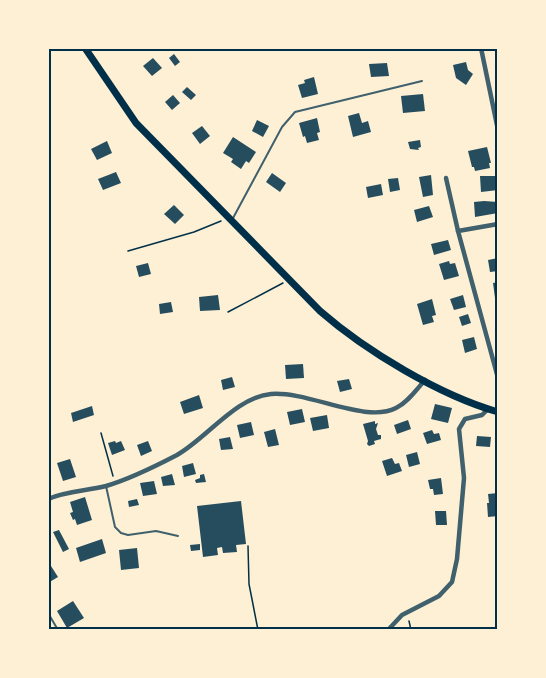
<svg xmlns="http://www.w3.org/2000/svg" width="546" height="678" viewBox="0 0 546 678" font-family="Roboto,sans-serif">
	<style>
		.building { fill: #264d5e }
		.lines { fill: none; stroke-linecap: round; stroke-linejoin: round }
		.path { stroke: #003049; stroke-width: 1.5 }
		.service { stroke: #3f606c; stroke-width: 2 }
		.minor { stroke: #3f606c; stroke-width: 4.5 }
		.secondary { stroke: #003049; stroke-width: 7 }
		.neatline { fill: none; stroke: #003049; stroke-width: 2 }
	</style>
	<rect width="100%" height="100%" fill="#fdf0d5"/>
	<!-- building -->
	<g class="building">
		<polygon points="174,54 180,62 175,66 169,58"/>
		<polygon points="153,58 162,68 152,76 143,66"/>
		<polygon points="466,62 468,70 473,74 466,85 456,78 453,65"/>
		<polygon points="387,63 389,76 371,77 369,64"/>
		<polygon points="314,77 318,94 302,98 298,85 305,83 304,80"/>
		<polygon points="187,87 196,95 191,100 182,92"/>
		<polygon points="423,94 425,111 403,113 401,96"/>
		<polygon points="173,95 180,103 172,110 165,102"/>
		<polygon points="359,113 362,123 368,121 371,132 353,137 348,116"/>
		<polygon points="317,118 320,132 317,133 319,140 307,143 305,136 303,137 299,123"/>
		<polygon points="257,120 269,126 263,137 252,131"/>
		<polygon points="202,126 210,136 200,144 192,133"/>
		<polygon points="233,137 256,152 249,163 246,161 241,169 231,162 233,159 223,153"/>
		<polygon points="420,140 421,147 418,148 419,150 410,149 408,142"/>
		<polygon points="107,141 112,153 97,160 91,149"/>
		<polygon points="487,147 491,163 489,163 490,168 475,171 474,167 472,167 468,151"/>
		<polygon points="116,172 121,183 103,190 98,179"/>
		<polygon points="272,173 286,183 280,192 266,182"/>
		<polygon points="431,175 433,195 423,197 419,177"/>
		<polygon points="480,176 497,176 498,190 481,192"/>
		<polygon points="398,178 400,190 390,192 388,179"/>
		<polygon points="381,184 383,195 368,198 366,187"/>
		<polygon points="484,201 498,202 498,213 475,217 474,202"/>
		<polygon points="174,205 184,215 175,224 164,214"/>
		<polygon points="429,206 433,217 417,222 414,210"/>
		<polygon points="448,240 451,250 434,255 431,244"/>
		<polygon points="498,258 498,271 490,272 488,260"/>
		<polygon points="449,261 450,264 455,263 459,276 444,280 439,264"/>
		<polygon points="148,263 151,274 139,277 136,266"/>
		<polygon points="498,282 498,297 495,298 493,283"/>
		<polygon points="218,295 220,310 200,311 199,297"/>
		<polygon points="463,295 466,307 454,310 450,299"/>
		<polygon points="432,299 436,315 432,316 434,322 423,325 417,304"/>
		<polygon points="171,302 173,312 160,314 159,304"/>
		<polygon points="468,314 471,323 462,326 459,317"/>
		<polygon points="474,337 477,349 465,353 462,340"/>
		<polygon points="303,364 304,378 286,379 285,365"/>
		<polygon points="232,377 235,387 223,390 221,380"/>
		<polygon points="349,379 352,389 340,392 337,381"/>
		<polygon points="199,395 203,408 184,414 180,402"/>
		<polygon points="435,404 452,408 448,423 431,419"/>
		<polygon points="92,406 94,415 73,422 71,413"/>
		<polygon points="302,409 305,422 290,425 287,412"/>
		<polygon points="327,415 329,428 313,431 310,418"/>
		<polygon points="408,420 411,429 397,434 394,425"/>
		<polygon points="375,421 375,424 378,423 376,429 378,435 381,435 381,439 374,441 375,444 369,446 367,444 368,441 363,424"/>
		<polygon points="251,422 254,435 240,438 237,425"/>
		<polygon points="275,429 279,445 268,447 264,432"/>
		<polygon points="432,430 434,434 439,433 441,440 427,444 423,433"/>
		<polygon points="477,436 491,437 490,447 476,446"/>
		<polygon points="230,437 233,449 221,450 219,439"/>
		<polygon points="115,441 116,443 121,441 125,450 112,455 108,443"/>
		<polygon points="148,441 152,451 141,456 137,445"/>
		<polygon points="417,452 420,464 409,467 406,455"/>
		<polygon points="392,458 395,464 399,463 402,471 387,476 382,461"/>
		<polygon points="70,459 76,477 63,481 57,463"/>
		<polygon points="193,463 196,474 184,477 182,466"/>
		<polygon points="172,474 175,485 163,486 161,477"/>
		<polygon points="204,474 206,482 196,483 195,480 200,478 200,475"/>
		<polygon points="441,478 443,494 434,495 433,489 430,489 428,480"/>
		<polygon points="154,481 157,494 143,496 140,483"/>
		<polygon points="498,493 498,516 488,517 487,503 489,503 488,494"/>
		<polygon points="85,497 92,520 77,525 75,519 73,520 70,513 73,512 70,502"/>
		<polygon points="137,499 139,505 129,507 128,501"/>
		<polygon points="241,501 246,544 236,545 237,552 223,553 222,547 217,548 218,555 203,557 197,506"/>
		<polygon points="435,511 446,511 447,525 436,525"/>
		<polygon points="59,530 69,549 63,552 53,532"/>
		<polygon points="102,539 106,553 80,562 76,548"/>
		<polygon points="200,544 200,550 191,551 190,545"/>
		<polygon points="137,548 139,568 121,570 119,550"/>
		<polygon points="51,566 58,577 48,583 48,567"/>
		<polygon points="73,601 84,618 67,628 57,611"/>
	</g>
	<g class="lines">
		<!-- path -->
		<g class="path">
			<polyline points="128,251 194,232 221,221"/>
			<polyline points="228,312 283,283"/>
			<polyline points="101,433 113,476"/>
			<polyline points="248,546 249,584 258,630"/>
			<polyline points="409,621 411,630"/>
		</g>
		<!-- service -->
		<g class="service">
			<polyline points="232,220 282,127 295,112 422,81"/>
			<polyline points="106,486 115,527 121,533 128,535 156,531 178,536"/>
			<polyline points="48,613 58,630"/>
		</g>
		<!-- minor -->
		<g class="minor">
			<polyline points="481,48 498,130"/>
			<polyline points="446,178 458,231"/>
			<polyline points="498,224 458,231 498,378"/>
			<path d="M48,499c18,-8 38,-8 58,-13 24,-7 48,-19 71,-31 30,-17 59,-58 94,-61 38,-3 95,30 125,14 12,-6 20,-18 29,-28"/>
			<polyline points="388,630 402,615 439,596 452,582 457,559 464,478 459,429 465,419 482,415 488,409"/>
		</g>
		<!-- secondary -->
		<path class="secondary" d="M85,48l51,75 184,188c46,40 119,84 178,101"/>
	</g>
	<!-- border -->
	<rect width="546" height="678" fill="none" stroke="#fdf0d5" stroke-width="99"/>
	<rect x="50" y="50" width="446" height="578" class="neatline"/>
</svg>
